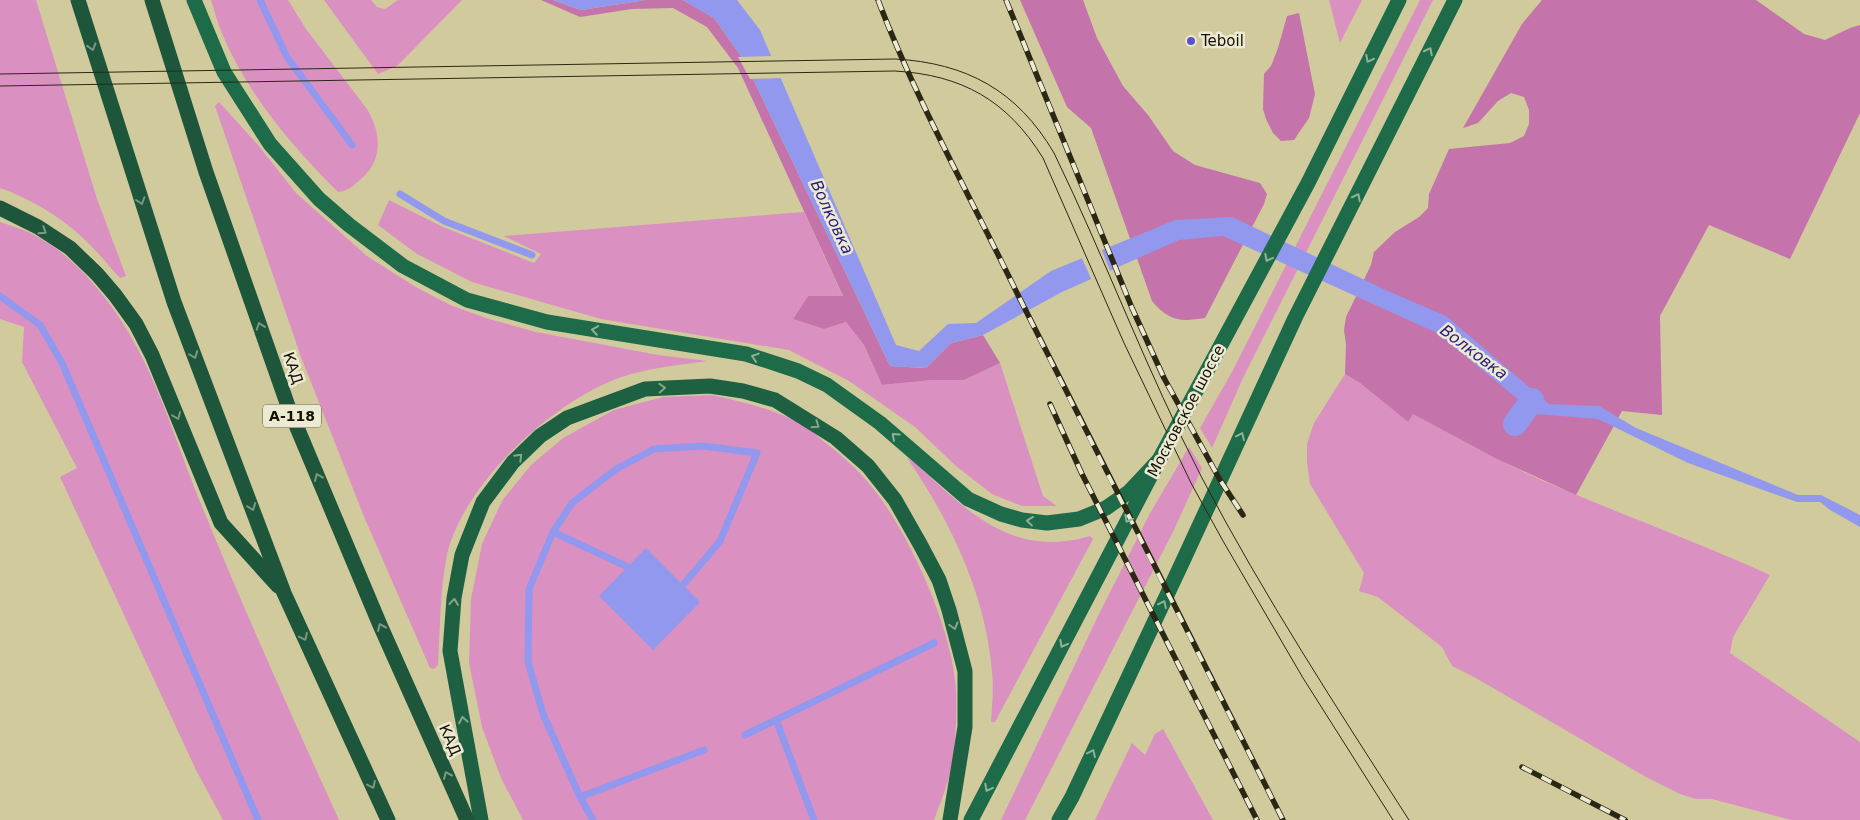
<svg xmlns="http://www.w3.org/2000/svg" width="1860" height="820" viewBox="0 0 1860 820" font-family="'DejaVu Sans',sans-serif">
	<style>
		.green { fill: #db90c2 }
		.forest { fill: #c573ab }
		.water { fill: #9298ed }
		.pier { fill: #d1ca9d }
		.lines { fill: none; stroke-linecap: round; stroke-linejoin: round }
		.stream { stroke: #9298ed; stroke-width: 7 }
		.canal { stroke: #9298ed; stroke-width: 24 }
		.primary { stroke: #1d6b49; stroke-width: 15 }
		.trunk { stroke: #1e6042; stroke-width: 15 }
		.motorway { stroke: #1e563c; stroke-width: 15 }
		.tram { stroke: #2a2714; stroke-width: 1 }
		.rail-casing { stroke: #2a2714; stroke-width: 5.5 }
		.rail { stroke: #edead3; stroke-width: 4; stroke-dasharray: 11; stroke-linecap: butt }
		.oneway { stroke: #7b9980 }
		.oneway2 { stroke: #8fb195 }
		.oneway3 { stroke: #86a58a }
		.poi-dot { fill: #5954cc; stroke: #edead3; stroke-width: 2 }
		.labels { text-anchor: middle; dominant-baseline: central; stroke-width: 5; stroke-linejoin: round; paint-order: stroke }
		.shield { fill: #edead3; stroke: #555241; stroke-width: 1 }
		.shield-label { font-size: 14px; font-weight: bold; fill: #141102 }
		.poi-label { font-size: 15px; fill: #141102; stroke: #edead3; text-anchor: start }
		.street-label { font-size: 15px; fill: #141102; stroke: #edead3 }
		.water-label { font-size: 16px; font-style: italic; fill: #291a7c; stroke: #edead3 }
	</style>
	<rect width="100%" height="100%" fill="#d1ca9d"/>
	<!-- green -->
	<g class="green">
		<path d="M0,0h36l61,199 29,77 -6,2c-13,-14 -24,-28 -37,-40 -23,-22 -54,-40 -83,-50z"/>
		<path d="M211,0h77l18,29 61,80c14,24 17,50 -6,70 -8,7 -13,12 -23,13 -46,-46 -89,-96 -115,-156 -5,-11 -8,-24 -12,-36z"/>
		<polygon points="324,0 371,0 377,7 385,9 398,0 462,0 397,66 378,74"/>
		<polygon points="1329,0 1362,0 1340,43"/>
		<polygon points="1420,0 1433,0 1243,378 1212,448 1200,428 1232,372"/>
		<path d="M219,102l39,43 38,48 71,63 47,30 36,19 39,14 47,13 122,23 50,6c-30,4 -61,7 -89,17 -67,24 -156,106 -172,177 -7,33 -7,76 -9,110l-4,4 -4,-1 -65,-149 -64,-162 -86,-251z"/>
		<polygon points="389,200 443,227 534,263 541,254 504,236 804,212 843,297 808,296 793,319 824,329 846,322 864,345 882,385 933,380 964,380 1000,363 1043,496 1057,506 1022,506 992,494 956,466 915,427 849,381 789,350 601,319 472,282 417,254 378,225"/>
		<path d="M0,222c9,3 19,6 28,10 31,14 57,40 77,66 49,62 68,139 98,211 43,105 89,208 136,311h-116l-27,-50 -136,-293 17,-9 -55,-106 2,-35 -24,-8z"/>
		<path d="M1345,374l15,9 48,39 5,-9c49,27 98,55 149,76 69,29 140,55 208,86l-37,62 -3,16 130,89v78h-69l-79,-21h-16l-16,-5 -34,-17 -172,-100 -22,-11 -10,-19 -64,-50 -19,-6 5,-18 -54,-89 -3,-22v-18l7,-21z"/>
		<path d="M712,395c31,7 61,14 90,29 7,4 14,11 20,16 21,16 41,34 57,56 34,47 74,135 77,195 1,28 0,59 -7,86 -4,15 -10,29 -15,43h-411l-22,-42 -19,-51 -13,-64 2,-64 11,-55 20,-43 29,-36 32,-27 51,-28 49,-13z"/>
		<polygon points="1189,447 1202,468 1174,530 1025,820 1001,820 1099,614 1149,515"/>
		<path d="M907,458l7,4c53,49 98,97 176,74l3,3 -98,183h-4c1,-17 3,-34 1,-50 -6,-77 -42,-152 -85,-214z"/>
		<polygon points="1163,729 1213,820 1095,820 1132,743 1145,755 1155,734"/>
	</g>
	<!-- forest -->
	<g class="forest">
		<polygon points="541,0 553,0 581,10 646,0 683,0 714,18 745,62 890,366 926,368 951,343 983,335 1000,363 964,380 933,380 882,385 864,345 846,322 824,329 793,319 808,296 843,296 738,68 707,27 673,8 632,9 580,17"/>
		<path d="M1020,0h63l14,38 26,48 25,29 25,36 22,14 65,18 7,11 -3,10 -59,114c-25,4 -36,3 -53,-17l-61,-173 -24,-21z"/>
		<polygon points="1542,0 1756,0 1804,34 1825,40 1850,28 1860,25 1860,113 1790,259 1709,225 1660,316 1662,415 1622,411 1576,495 1497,459 1413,414 1408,422 1360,383 1345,374 1346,344 1344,330 1346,317 1371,265 1374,252 1395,232 1419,217 1428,208 1429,194 1449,149 1510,143 1524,136 1529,124 1529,110 1524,97 1511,93 1498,101 1478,123 1463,128 1522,24"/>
		<polygon points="1299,13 1315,94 1309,118 1294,140 1281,141 1273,133 1266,119 1263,109 1264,74 1271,66 1278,48 1287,16"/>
	</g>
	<!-- water -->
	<g class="water">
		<polygon points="553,0 646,0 581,10"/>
		<polygon points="683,0 737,0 760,30 896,345 919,351 948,324 976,323 1051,271 1175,220 1232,217 1390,292 1446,316 1549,404 1599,406 1636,428 1798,495 1821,495 1860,515 1860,527 1830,510 1820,502 1797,502 1688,463 1598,419 1536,414 1437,333 1223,236 1179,240 1062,292 983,335 951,343 926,368 890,366 745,62 714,18"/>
		<polygon points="646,548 700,602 653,650 599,596"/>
	</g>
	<!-- pier -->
	<g class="pier">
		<polygon points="774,56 784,78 750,79 738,57"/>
		<polygon points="1101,248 1111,273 1092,281 1081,256"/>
	</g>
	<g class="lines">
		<!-- stream -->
		<g class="stream">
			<polyline points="260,0 287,57 352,145"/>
			<polyline points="400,194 444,221 532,255"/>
			<polyline points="0,296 40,325 62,363 258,820"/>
			<polyline points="553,532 628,567 634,572"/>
			<polyline points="776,720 814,820"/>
			<polyline points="745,735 934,643"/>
			<polyline points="580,797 704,750"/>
			<polyline points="593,820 580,797 543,714 528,662 529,589 553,532 572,503 616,469 654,449 703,446 757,453 720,541 678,591"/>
		</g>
		<!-- canal -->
		<polyline class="canal" points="1515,424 1532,400"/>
		<!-- primary -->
		<g class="primary">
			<polyline points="194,0 224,72 270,144 319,199 349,225 403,266 467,300 547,322 746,354 798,371 827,385 880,423 968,499 1001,514 1022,520 1047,523 1079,519 1106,508 1129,492 1159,460"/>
			<polyline points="971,820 1159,460 1308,183 1399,0"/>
			<polyline points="1059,820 1072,797 1182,563 1295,318 1455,0"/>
		</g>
		<!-- trunk -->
		<polyline class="trunk" points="481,820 450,651 454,598 462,555 483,502 513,462 540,436 567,418 645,389 710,386 743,391 775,400 836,438 868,466 895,500 920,544 939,580 949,610 965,671 965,727 950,820"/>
		<!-- motorway -->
		<g class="motorway">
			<polyline points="78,0 174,302 284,593 388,820"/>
			<polyline points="152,0 206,172 288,406 380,625 467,820"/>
			<polyline points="0,208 38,227 70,248 97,274 115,295 136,324 152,355 221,523 278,586"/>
		</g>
		<!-- tram -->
		<g class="tram">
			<path d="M0,74l895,-15c71,4 122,31 159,94 52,107 93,219 148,325 62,118 135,230 207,342"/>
			<path d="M0,86l895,-15c67,4 112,29 148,87l81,185 67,140 32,58 80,137 90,142"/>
		</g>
		<!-- rail casing -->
		<g class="rail-casing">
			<g id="rail">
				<path d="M878,0c38,100 93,198 140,295 87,175 176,350 265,525"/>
				<polyline points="1006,0 1132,308 1164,378 1220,480 1243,515"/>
				<polyline points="1050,404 1082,474 1257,820"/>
				<polyline points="1522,767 1625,820"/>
			</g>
		</g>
		<!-- rail -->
		<use href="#rail" class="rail"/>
	</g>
	<!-- one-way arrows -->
	<defs><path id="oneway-chevron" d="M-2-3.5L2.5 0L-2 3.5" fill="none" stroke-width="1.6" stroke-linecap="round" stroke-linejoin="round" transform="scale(1.25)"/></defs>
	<g class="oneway">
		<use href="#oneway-chevron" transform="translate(92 47) rotate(73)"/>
		<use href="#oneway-chevron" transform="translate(141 201) rotate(72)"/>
		<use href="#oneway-chevron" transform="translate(43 231) rotate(33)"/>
		<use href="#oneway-chevron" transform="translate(260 326) rotate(-109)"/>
		<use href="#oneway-chevron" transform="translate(194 355) rotate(69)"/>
		<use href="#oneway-chevron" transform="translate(177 416) rotate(68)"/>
		<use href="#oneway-chevron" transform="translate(318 477) rotate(-113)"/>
		<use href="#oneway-chevron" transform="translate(252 507) rotate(69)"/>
		<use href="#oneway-chevron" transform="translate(381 627) rotate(-114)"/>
		<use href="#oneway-chevron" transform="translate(304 637) rotate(65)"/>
		<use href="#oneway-chevron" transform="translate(447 775) rotate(-114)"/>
		<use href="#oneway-chevron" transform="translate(372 785) rotate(65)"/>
	</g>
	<g class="oneway2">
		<use href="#oneway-chevron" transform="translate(1429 51) rotate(-63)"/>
		<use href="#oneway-chevron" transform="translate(1369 59) rotate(117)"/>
		<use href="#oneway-chevron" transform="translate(1357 197) rotate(-63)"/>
		<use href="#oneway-chevron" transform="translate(1268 258) rotate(118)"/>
		<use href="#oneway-chevron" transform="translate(595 330) rotate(-171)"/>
		<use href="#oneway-chevron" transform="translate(755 357) rotate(-162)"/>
		<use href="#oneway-chevron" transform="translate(895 436) rotate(-138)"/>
		<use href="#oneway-chevron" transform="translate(1241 436) rotate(-65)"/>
		<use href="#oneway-chevron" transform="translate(1128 519) rotate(118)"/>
		<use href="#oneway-chevron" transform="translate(1030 521) rotate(-173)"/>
		<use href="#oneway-chevron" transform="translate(1163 604) rotate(-64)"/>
		<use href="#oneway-chevron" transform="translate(1063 644) rotate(118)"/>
		<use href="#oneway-chevron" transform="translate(1092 753) rotate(-65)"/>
		<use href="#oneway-chevron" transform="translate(988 788) rotate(118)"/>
	</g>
	<g class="oneway3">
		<use href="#oneway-chevron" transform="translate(662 388) rotate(-3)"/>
		<use href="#oneway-chevron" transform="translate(816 425) rotate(34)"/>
		<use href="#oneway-chevron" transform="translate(519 457) rotate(-45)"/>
		<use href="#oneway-chevron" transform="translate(454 602) rotate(-84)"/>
		<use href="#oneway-chevron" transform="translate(954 626) rotate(74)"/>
		<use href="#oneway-chevron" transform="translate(463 720) rotate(-100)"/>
	</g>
	<!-- markers -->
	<circle class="poi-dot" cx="1191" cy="41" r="5"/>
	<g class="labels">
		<!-- shield labels -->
		<rect class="shield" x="263" y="404.5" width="58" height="23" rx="4"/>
		<g class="shield-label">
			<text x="292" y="416">А-118</text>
		</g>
		<!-- poi labels -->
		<g class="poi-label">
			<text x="1201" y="41">Teboil</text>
		</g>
		<!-- street labels -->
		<g class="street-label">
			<text transform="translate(293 368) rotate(71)">КАД</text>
			<text transform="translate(1186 411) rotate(-62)">Московское шоссе</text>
			<text transform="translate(450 740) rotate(66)">КАД</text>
		</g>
		<!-- water labels -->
		<g class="water-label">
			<text transform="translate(832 217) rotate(65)">Волковка</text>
			<text transform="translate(1474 352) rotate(37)">Волковка</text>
		</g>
	</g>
</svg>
